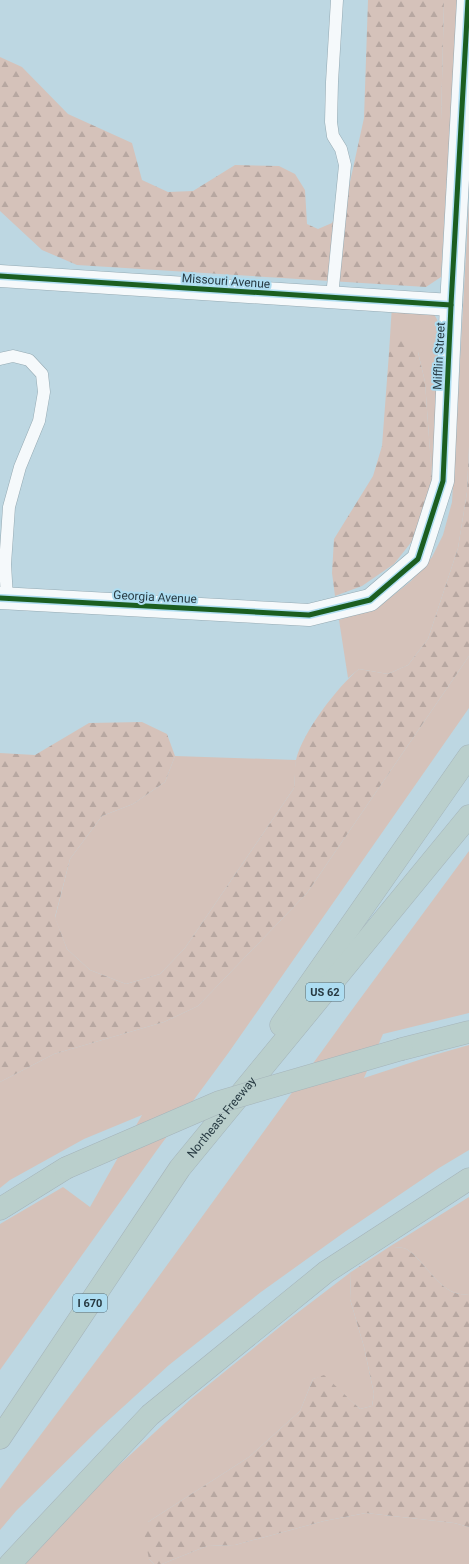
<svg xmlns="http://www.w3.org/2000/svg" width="469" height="1564" viewBox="0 0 469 1564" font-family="Roboto,sans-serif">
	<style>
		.grass { fill: #d5c2ba }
		.forest { fill: url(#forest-firs) }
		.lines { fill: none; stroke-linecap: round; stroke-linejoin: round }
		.service-casing { stroke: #95aab3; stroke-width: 13 }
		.minor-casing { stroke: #95aab3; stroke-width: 23 }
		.motorway-casing { stroke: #a5b4ba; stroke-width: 23 }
		.service { stroke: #f5f9fb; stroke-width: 12 }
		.minor { stroke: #f5f9fb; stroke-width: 22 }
		.motorway { stroke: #bacfcc; stroke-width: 22 }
		.motorway-bridge-casing { stroke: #a5b4ba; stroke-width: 23; stroke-linecap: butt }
		.motorway-bridge { stroke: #bacfcc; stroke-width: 22 }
		.cycleway-casing { stroke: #aeddf1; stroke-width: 8 }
		.cycleway { stroke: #1b5e20; stroke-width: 5 }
		.labels { text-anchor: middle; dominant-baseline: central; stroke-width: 4; stroke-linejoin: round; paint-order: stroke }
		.shield { fill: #aeddf1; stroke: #506b76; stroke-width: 1 }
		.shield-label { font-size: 11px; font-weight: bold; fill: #273a42 }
		.street-label { font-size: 12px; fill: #273a42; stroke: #aeddf1 }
	</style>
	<defs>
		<pattern id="forest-firs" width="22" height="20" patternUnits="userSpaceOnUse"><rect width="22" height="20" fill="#d5c2ba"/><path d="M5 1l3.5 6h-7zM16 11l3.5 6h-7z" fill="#b7a7a1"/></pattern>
	</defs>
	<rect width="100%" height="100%" fill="#bdd7e2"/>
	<!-- grass -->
	<g class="grass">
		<polygon points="444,0 458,0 441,277 441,121"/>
		<polygon points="469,201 469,447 467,492 458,548 428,639 408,665 388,674 359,669 348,678 339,620 381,605 411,581 432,557 443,535 452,502"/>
		<polygon points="392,305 434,314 441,327 432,479 425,382 418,352 389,353"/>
		<polygon points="469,656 469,708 229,1052 157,1150 0,1370 0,1224 63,1187 90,1207 142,1115 84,1139 10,1180 0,1188 0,1082 54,1054 164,1022 198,1006 307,893"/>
		<polygon points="175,756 296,760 294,788 185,948 160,974 126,984 90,970 67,949 55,918 70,859 102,816 133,804 165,782"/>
		<polygon points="469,851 469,1013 383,1034 364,1078 434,1055 469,1045 469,1150 439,1168 346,1231 261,1292 169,1365 100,1428 16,1511 0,1530 0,1489 141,1301 343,1022"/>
		<path d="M469,1197v97c-28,4 -41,-30 -61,-44 -4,-3 -13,-3 -19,-3z"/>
		<polygon points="351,1272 350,1299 364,1347 374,1394 372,1406 360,1409 324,1376 313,1379 300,1411 249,1457 148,1522 149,1559 154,1564 21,1564 81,1500 191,1399 292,1317"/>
		<polygon points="366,1513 454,1523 469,1527 469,1564 162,1564 207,1546 235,1545 324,1521"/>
	</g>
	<!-- forest -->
	<g class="forest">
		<polygon points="368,0 444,0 441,121 441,277 426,287 77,265 42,250 0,211 0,57 22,67 68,114 132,143 142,180 168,192 193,191 235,165 279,166 295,174 305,190 307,224 318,229 332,223 348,191 364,118"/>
		<polygon points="407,340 418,352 425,382 432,479 427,509 413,540 394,564 362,586 335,596 332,573 334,539 373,476 382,446 389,353 400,341"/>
		<path d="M469,447v209l-162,237 -109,113 -34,16 -110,32 -54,28v-329l35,2 54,-32 53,-1 25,12 8,22 -10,26 -32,22 -31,12 -32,43 -15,58 12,32 23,21 36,14 34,-10 25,-26 109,-160c1,-9 0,-19 2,-28 6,-27 42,-74 63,-91l29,5 20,-9 20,-26 30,-91 9,-56z"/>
		<path d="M389,1247c6,0 15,0 19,3 20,14 33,48 61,44v233l-15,-4 -88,-10 -42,8 -89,24 -28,1 -45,18h-8l-5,-5 -5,-25 4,-12 101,-65 51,-46 13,-32 11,-4 36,34 12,-3 2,-12 -10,-47 -14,-48 1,-27z"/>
	</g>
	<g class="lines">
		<!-- service casing -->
		<g class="service-casing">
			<g id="service">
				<polyline points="332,297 345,165 341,149 333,136 331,122 332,82 337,0"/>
				<polyline points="0,359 13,356 29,360 42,374 44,392 39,421 20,467 9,507 5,564 7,598"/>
			</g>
		</g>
		<!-- minor casing -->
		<g class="minor-casing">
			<g id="minor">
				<polyline points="0,276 451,305"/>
				<polyline points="0,598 309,615 370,600 418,559 443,481 451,305 468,0"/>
			</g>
		</g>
		<!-- motorway casing -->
		<g class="motorway-casing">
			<g id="motorway">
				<polyline points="281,1025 469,756"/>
				<polyline points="402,1049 469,1032"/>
				<polyline points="0,1209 66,1168"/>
				<path id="s1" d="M0,1438l180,-270 289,-352"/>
				<polyline points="10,1564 150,1415 326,1272 469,1179"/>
			</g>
		</g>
		<!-- service -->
		<use href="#service" class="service"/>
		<!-- minor -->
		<use href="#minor" class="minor"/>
		<!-- motorway -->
		<use href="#motorway" class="motorway"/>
		<!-- motorway-bridge casing -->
		<g class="motorway-bridge-casing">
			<polyline id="motorway-bridge" points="66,1168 219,1102 402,1049"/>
		</g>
		<!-- motorway-bridge -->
		<use href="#motorway-bridge" class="motorway-bridge"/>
		<!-- cycleway casing -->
		<g class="cycleway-casing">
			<g id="cycleway">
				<polyline points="0,276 451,305"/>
				<polyline points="0,598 309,615 370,600 418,559 443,481 451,305 468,0"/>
			</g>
		</g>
		<!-- cycleway -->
		<use href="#cycleway" class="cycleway"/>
	</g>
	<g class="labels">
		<!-- shield labels -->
		<g class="shield">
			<rect x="306" y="983" width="38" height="18" rx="3"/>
			<rect x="73" y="1294" width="34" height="18" rx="3"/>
		</g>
		<g class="shield-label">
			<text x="325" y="992">US 62</text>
			<text x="90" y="1303">I 670</text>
		</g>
		<!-- street labels -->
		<g class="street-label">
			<text transform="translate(226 281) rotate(4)">Missouri Avenue</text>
			<text transform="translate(439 356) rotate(-87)">Mifflin Street</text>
			<text transform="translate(155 597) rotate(3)">Georgia Avenue</text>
			<text stroke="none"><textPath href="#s1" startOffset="390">Northeast Freeway</textPath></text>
		</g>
	</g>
</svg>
